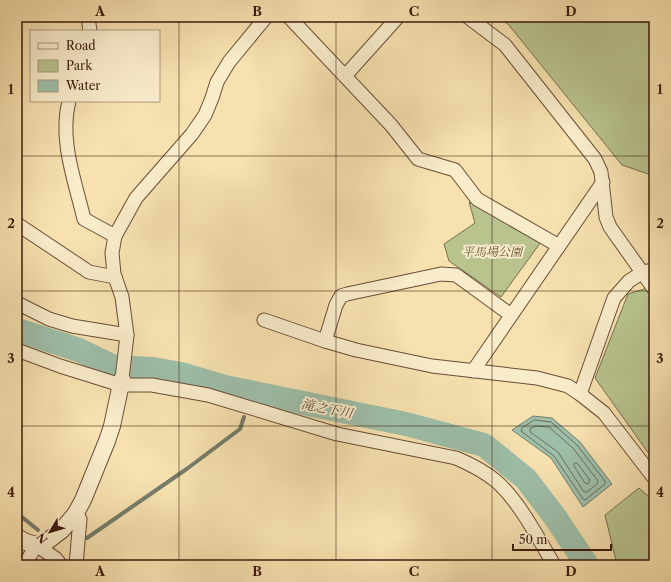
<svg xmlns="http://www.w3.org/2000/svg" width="671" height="582" viewBox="0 0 671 582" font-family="'Libre Caslon Text','Noto Serif JP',serif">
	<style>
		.green { fill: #b8c38e; stroke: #7a6e4e }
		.water { fill: #9dbea8; stroke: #767c6a }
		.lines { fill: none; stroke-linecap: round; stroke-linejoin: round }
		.shore { stroke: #6c6c5a; stroke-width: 1 }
		.stream { stroke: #767c6a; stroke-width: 4 }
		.river { stroke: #9dbea8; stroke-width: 24 }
		.minor-casing { stroke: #6a4c36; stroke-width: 15 }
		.tertiary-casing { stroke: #6a4c36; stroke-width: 18 }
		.minor { stroke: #f9eccb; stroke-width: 13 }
		.tertiary { stroke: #f9eccb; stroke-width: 16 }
		.grid { fill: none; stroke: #3c1a0d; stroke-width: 1; stroke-opacity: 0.55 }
		.labels { text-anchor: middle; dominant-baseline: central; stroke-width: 4; stroke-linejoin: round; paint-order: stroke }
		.park-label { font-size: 12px; font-style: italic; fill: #614d34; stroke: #f9eccb }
		.water-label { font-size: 13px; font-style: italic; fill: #594b3c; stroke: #f9eccb }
		.neatline { fill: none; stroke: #3c1a0d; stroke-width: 1.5 }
		.grid-label { font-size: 13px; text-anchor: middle; font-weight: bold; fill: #3c1a0d }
	</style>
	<rect width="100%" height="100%" fill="#f6e1af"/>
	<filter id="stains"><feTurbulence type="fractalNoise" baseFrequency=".005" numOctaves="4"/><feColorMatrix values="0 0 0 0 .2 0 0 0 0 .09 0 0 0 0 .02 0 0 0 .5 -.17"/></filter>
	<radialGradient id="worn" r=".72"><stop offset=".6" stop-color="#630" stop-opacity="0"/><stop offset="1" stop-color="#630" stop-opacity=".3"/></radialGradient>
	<!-- green -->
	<g class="green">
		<polygon points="497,17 654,17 654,176 622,165 508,24"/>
		<polygon points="469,202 541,242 501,297 449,261 444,244 475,223"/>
		<polygon points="654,286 654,461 595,378 628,294"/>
		<polygon points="639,488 654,501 654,565 617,565 605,515"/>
	</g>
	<!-- water -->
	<polygon class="water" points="533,416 552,418 580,442 612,484 583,507 551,458 512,430"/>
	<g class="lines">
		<!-- shore -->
		<g class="shore">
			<polygon points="535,420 551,422 577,445 605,481 605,484 585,500 583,499 554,456 521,431 522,428"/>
			<polygon points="536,426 549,427 573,448 598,481 598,483 587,492 584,492 558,452 530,432 530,429"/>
			<polygon points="575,463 577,463 590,480 588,484 585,483 574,466"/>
		</g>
		<!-- stream -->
		<g class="stream">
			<polyline points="252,397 253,393"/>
			<polyline points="17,513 38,530"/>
			<polyline points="87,538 188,468 240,429 244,417"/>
			<polyline points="47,565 48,565"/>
		</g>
		<!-- river -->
		<polyline class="river" points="17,330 79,350 114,367 153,369 181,374 225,387 406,424 484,445 526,479 555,517 587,565"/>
		<!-- minor casing -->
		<g class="minor-casing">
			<g id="minor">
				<polyline points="88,17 90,31"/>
				<polyline points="289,17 391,125 418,159 455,170 477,199 559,246"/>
				<polyline points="468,17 505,45 595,159 601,172 606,217 610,227 654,289"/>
				<polyline points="345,76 398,17"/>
				<path d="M69,101c-10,39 6,80 15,118l31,17"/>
				<polyline points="17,224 89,272 115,277"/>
				<polyline points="17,303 49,319 72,326 127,335"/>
				<polyline points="264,320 325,341 356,350 432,366 537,378 568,386 580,394 604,413 654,478"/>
				<polyline points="325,341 336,305 341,296 347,294 441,274 456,275 511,315"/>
				<path d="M17,350l43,16 61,19h31l56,10 129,39 119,24c14,6 28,13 40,23 23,20 42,57 58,84"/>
				<polyline points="473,371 603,182"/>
				<polyline points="122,379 127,335 122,297 114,274 112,253 115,236 136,198 192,134 205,115 212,98 217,82 229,62 266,17"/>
				<polyline points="580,394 614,298 629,281 643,272 654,270"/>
				<polyline points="21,565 26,563 36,545 55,558 61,565"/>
				<polyline points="76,565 80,519 76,513"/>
			</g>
		</g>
		<!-- tertiary casing -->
		<g class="tertiary-casing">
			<polyline id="tertiary" points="17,537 26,542 36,545 45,543 62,530 76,513 83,500 107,441 112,426 122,379"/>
		</g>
		<!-- minor -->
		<use href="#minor" class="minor"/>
		<!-- tertiary -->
		<use href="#tertiary" class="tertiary"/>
	</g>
	<!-- grid -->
	<path class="grid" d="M179,17v548M336,17v548M492,17v548M17,156h637M17,291h637M17,426h637"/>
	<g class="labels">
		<!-- park labels -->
		<g class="park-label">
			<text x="492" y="251">平馬場公園</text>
		</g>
		<!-- water labels -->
		<g class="water-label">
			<text transform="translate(327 408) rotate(11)">滝之下川</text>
		</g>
	</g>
	<!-- margin -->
	<rect width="671" height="582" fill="none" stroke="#f6e1af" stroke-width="44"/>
	<!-- legend -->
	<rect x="30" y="30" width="130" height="72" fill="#f9eccb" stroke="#ad987f"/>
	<rect x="38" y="43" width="20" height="6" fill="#f9eccb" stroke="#ad987f"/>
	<text x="66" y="50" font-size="12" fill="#3c1a0d">Road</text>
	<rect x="38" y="60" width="20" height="12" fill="#b8c38e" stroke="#ad987f"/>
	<text x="66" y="70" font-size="12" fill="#3c1a0d">Park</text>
	<rect x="38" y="80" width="20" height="12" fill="#9dbea8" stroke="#ad987f"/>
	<text x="66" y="90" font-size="12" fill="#3c1a0d">Water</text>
	<!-- north arrow -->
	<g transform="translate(50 532) rotate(232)" stroke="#f9eccb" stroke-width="3" paint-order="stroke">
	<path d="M0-3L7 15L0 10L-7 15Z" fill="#3c1a0d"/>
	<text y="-6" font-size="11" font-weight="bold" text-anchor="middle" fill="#3c1a0d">N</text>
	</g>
	<!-- scale -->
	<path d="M513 544v6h98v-6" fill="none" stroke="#3c1a0d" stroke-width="2"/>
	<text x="519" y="544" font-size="12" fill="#3c1a0d" stroke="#f9eccb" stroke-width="3" paint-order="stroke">50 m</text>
	<rect x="22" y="22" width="627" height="538" class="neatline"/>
	<g class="grid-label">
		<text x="100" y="16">A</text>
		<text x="257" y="16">B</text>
		<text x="414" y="16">C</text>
		<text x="571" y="16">D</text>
		<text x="11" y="94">1</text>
		<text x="660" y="94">1</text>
		<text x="11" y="228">2</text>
		<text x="660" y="228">2</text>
		<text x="11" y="363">3</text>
		<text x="660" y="363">3</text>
		<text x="11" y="497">4</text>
		<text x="660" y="497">4</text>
		<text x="100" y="576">A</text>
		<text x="257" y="576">B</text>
		<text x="414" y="576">C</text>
		<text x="571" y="576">D</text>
	</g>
	<rect width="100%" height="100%" filter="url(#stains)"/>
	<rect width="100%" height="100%" fill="url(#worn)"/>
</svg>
